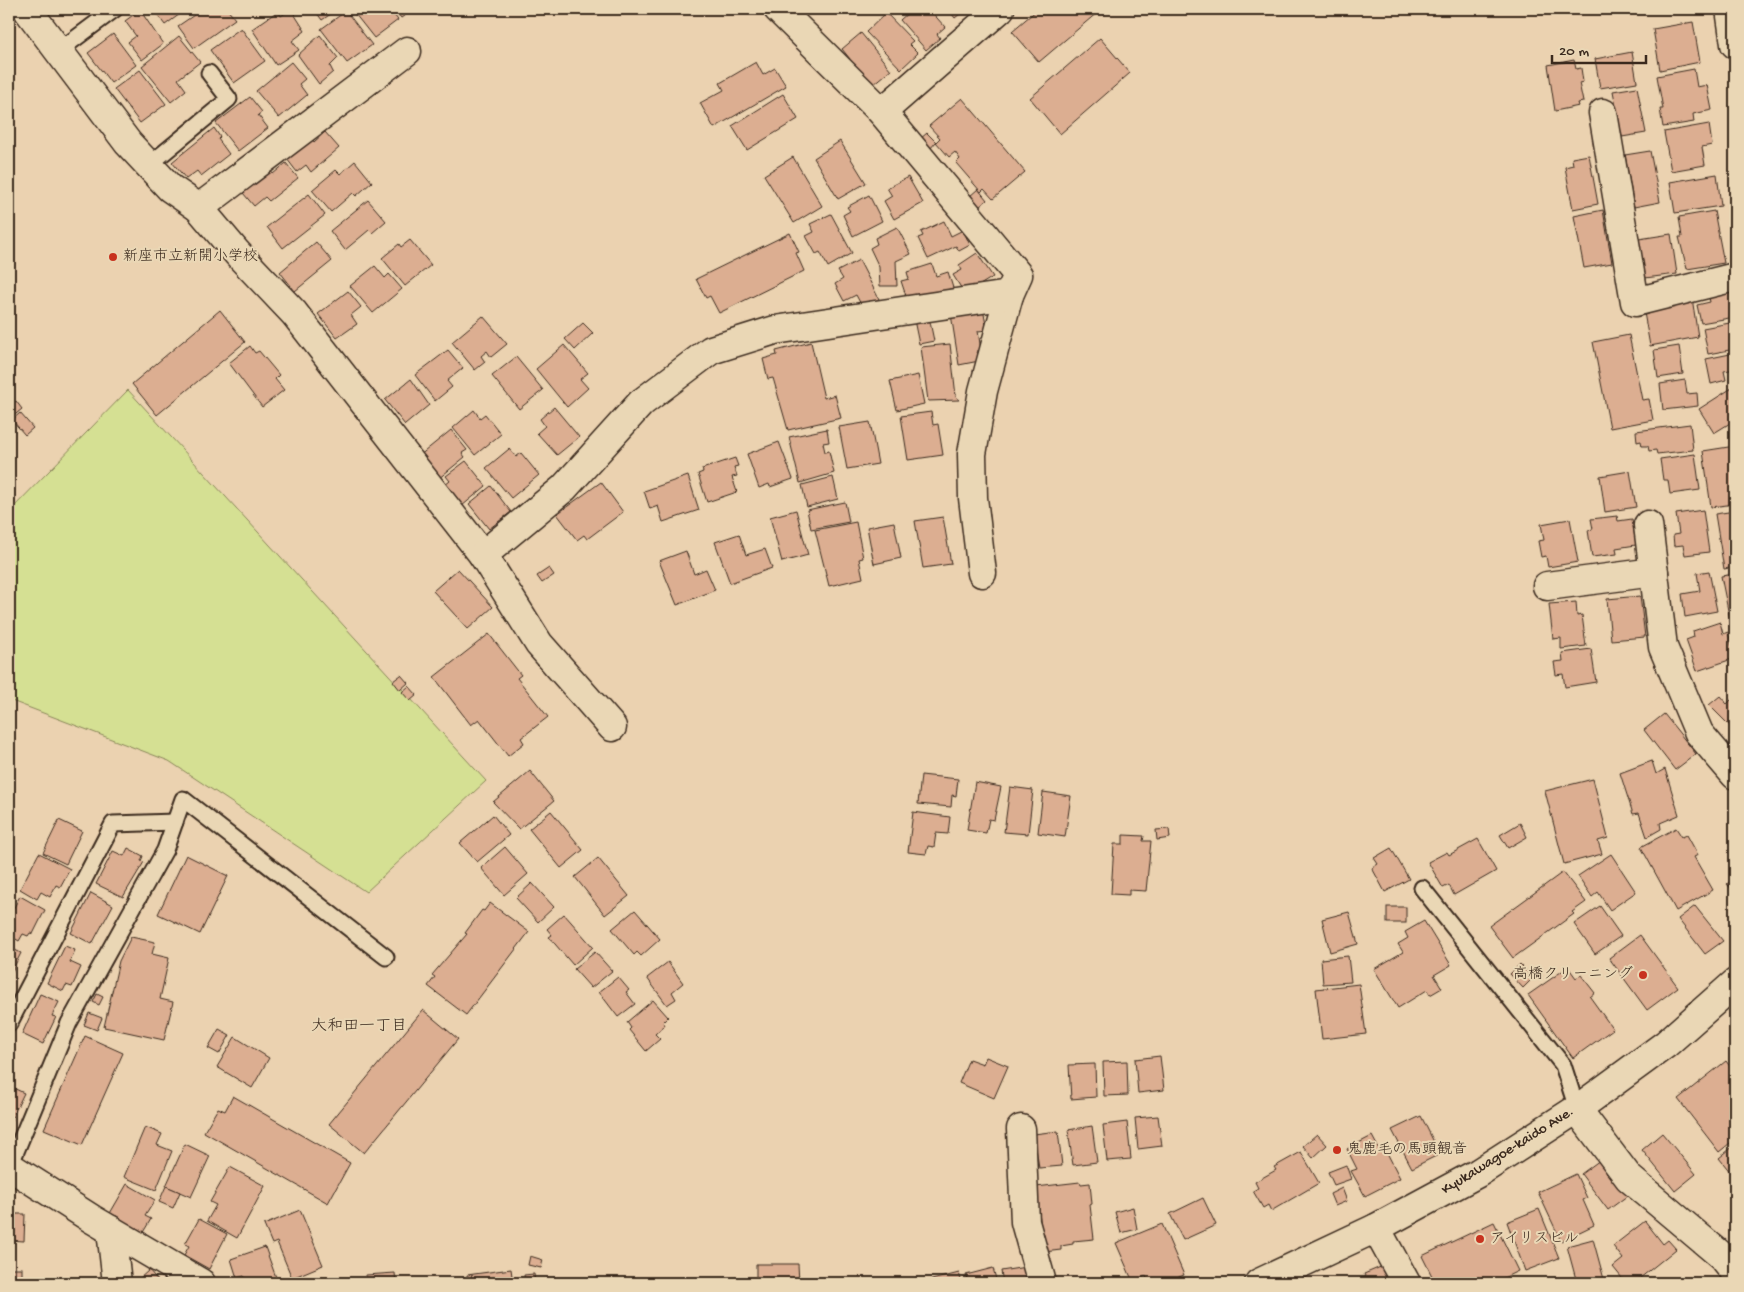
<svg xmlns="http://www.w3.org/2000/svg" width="1744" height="1292" viewBox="0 0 1744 1292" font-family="'Gochi Hand','Klee One',sans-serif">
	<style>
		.green { fill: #d5e093; stroke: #888558 }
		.building { fill: #dcae91; stroke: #3b2a1e }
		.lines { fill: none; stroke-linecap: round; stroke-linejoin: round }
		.lane-casing { stroke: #3b2a1e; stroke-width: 19 }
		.street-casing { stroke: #3b2a1e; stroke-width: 31 }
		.secondary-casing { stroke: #3b2a1e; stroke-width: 31 }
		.lane { stroke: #ead7b5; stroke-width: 15 }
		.street { stroke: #ead7b5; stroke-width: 28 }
		.secondary { stroke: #ead7b5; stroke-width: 28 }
		.poi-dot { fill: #c8321e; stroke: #ead7b5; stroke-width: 2 }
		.labels { text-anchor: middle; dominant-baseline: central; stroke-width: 4; stroke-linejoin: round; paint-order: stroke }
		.poi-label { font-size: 15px; fill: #3b2a1e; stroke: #ead7b5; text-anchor: start }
		.street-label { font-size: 15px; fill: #3b2a1e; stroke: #ead7b5 }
		.neighbourhood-label { font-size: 16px; fill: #3b2a1e; stroke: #ead7b5 }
	</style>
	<rect width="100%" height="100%" fill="#ebd2b0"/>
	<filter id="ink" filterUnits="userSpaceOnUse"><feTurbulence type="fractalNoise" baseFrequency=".02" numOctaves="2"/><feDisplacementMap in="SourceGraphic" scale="10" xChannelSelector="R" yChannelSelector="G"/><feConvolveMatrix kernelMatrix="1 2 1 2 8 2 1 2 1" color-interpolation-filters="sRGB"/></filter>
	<g filter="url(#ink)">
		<!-- green -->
		<polygon class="green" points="128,390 486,781 366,892 169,761 9,700 9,512"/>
		<!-- building -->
		<g class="building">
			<polygon points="153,9 187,9 165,25"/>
			<polygon points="203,9 227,9 235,19 194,48 178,26"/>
			<polygon points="291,9 305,31 292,41 299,50 276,65 252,29 278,11 281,16"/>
			<polygon points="314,9 338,9 322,20"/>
			<polygon points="351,9 389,9 398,20 374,38"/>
			<polygon points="394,9 414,9 401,18"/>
			<polygon points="906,9 929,9 945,27 937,34 940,38 926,50 900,20 909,12"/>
			<polygon points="948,9 966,9 955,18"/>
			<polygon points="1038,9 1095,9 1098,12 1039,62 1012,31"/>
			<polygon points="140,10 163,44 142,60 128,42 136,36 125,21"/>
			<polygon points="346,11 372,45 347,63 321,29"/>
			<polygon points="886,13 913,41 909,44 918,53 901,69 866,32"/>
			<polygon points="1693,22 1700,62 1660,70 1653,29"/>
			<polygon points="241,28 265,61 234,83 210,50"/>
			<polygon points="861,33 891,70 868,89 846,63 850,59 842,49"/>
			<polygon points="113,34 136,65 111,83 88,53"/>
			<polygon points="320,35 338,58 330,66 333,72 319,84 298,55"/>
			<polygon points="179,36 200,62 178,79 186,90 171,102 142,66"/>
			<polygon points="1100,38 1130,73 1060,134 1030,98"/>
			<polygon points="1632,52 1637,82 1600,88 1595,59"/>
			<polygon points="1574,60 1576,69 1581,68 1583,82 1579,83 1583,102 1578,103 1579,106 1555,111 1548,65"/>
			<polygon points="291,62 305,79 299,84 307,95 279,118 256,91"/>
			<polygon points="756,62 763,75 775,68 786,86 714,128 700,103 724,90 720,83"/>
			<polygon points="1694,69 1697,87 1707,85 1712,110 1693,114 1694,122 1663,127 1660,109 1663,109 1657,76"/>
			<polygon points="140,70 166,104 140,123 114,89"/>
			<polygon points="1637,87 1646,133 1622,137 1613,91"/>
			<polygon points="783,94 798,119 747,150 732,126"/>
			<polygon points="250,97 262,112 258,115 268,128 238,151 216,123"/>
			<polygon points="962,98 1025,172 993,199 984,189 981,192 956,163 960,159 955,152 949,157 936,142 940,138 929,126"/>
			<polygon points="1709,124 1712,145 1702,147 1705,165 1671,171 1664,132"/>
			<polygon points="214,128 220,137 218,139 229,154 201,176 197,171 186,179 172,162"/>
			<polygon points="325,132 339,148 311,172 306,165 297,172 287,159 312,139 314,142"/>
			<polygon points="927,133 936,142 930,149 920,139"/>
			<polygon points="840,141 866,183 838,199 814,158"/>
			<polygon points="1650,151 1660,202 1634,207 1625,155"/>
			<polygon points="1589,155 1598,204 1573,209 1565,167 1573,165 1572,158"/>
			<polygon points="793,157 822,206 794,223 764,175"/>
			<polygon points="355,161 372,182 356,196 353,193 331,212 312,190 336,170 340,174"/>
			<polygon points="286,163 298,178 269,201 265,197 254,206 243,193 271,171 273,174"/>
			<polygon points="1717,174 1721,206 1675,213 1670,182"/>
			<polygon points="908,177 923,203 894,219 884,201 892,196 887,188"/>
			<polygon points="978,189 987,200 979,207 970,196"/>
			<polygon points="309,194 325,215 283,248 267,227"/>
			<polygon points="869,195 882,221 853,236 843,215 850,211 847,207"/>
			<polygon points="368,200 386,221 372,233 369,230 345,250 330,231"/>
			<polygon points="1603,210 1612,263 1584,268 1574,216"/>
			<polygon points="1714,211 1724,263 1687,269 1679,237 1682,237 1679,217"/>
			<polygon points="831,214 852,253 828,267 820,252 816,254 806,236 814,232 810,224"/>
			<polygon points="944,221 951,236 963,230 970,245 959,251 956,246 928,259 918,238 923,236 921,232"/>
			<polygon points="897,227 911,254 896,261 897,286 880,286 879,267 870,248 877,244 875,238"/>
			<polygon points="790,233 799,252 796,253 804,271 719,313 710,296 706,298 696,279"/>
			<polygon points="1671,234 1677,274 1645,278 1639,239"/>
			<polygon points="410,240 431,265 405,286 382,258 399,244 401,247"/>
			<polygon points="316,242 332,261 295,291 280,272"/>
			<polygon points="977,253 993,277 965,294 953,275 962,270 959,265"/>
			<polygon points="859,260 879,299 863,308 856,295 844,301 835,284 843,279 838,271"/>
			<polygon points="932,264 936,276 948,272 953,288 908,302 901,281 909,279 907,272"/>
			<polygon points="375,266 385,278 389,274 402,289 373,313 350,286"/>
			<polygon points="1735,288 1735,317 1701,323 1697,305 1710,302 1708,293"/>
			<polygon points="348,291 361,307 351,315 357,324 337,338 318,314"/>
			<polygon points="1692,298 1698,337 1650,346 1643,307"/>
			<polygon points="983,309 987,330 978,331 981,350 977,351 979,361 959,365 951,314"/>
			<polygon points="220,310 245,342 157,415 132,384"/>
			<polygon points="483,316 507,344 491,357 487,351 481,356 485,362 475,370 452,342"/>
			<polygon points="929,317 934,341 919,344 914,320"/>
			<polygon points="1735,322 1735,349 1708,354 1703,328"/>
			<polygon points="583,323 593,333 575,350 565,339"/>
			<polygon points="1629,335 1642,400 1649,399 1653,420 1610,428 1593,342"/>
			<polygon points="811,342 824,398 835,395 841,418 788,430 773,378 768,379 763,359 777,355 776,351"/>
			<polygon points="950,344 956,396 959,400 928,401 921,347"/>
			<polygon points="564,345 588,373 580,379 588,388 567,407 536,369"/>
			<polygon points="250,346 255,353 259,351 279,375 275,379 284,390 262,407 229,363"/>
			<polygon points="1679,346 1683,374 1658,378 1654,350"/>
			<polygon points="448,350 463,368 447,381 452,387 435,401 415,375"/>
			<polygon points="1735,353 1735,369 1724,371 1726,380 1711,384 1706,359"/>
			<polygon points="516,357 543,390 519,409 492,376"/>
			<polygon points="918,375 924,404 897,410 890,381"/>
			<polygon points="411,379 429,405 405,425 385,400"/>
			<polygon points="1685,380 1687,394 1697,393 1698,406 1663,410 1660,384"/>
			<polygon points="1735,386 1735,420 1714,433 1699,409"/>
			<polygon points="16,401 22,409 11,418 9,406"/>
			<polygon points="554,407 579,437 557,455 537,433 545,426 540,419"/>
			<polygon points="474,410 480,418 485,414 501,434 475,455 453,428"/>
			<polygon points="931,412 933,425 938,424 943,455 908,460 901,416"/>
			<polygon points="20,413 33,428 25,435 12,420"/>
			<polygon points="870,422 878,464 847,469 839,427"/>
			<polygon points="1690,424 1693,450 1657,454 1656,450 1649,451 1648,446 1642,446 1641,441 1637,442 1636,431"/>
			<polygon points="827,429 829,442 823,443 825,452 829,451 834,473 800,483 789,437"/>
			<polygon points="451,430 467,450 462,453 465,457 438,479 419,456"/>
			<polygon points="779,442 793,479 770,487 769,484 759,488 747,454"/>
			<polygon points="1735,446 1735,504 1711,507 1703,451"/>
			<polygon points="509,449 516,457 521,453 539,475 511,498 486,468"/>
			<polygon points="1695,454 1700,490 1670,494 1668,480 1663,480 1660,459"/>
			<polygon points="735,458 738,466 734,467 737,476 732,477 737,492 707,502 698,474 703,472 702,469"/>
			<polygon points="466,461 486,486 462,506 445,485 450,481 446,476"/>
			<polygon points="1630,471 1636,507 1605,512 1600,476"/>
			<polygon points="688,476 699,510 663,522 658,506 650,509 644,491"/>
			<polygon points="833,477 838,499 807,507 802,485"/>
			<polygon points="601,482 623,512 587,539 584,535 577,540 557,514"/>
			<polygon points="491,486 511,512 489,529 469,504"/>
			<polygon points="845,502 849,522 811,529 807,510"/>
			<polygon points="796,510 808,555 782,562 770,517"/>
			<polygon points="1703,510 1709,552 1685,555 1683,545 1674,546 1673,535 1679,534 1676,514"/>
			<polygon points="1735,511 1735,567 1724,569 1715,514"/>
			<polygon points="1617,516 1618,521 1632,519 1636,545 1616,548 1617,554 1592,557 1588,530 1593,529 1591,519"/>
			<polygon points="943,517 951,564 923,568 915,521"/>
			<polygon points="1570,519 1578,562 1548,567 1546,556 1541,557 1538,541 1544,540 1541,524"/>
			<polygon points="856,522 863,558 859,559 863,578 829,586 815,530"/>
			<polygon points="894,522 901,558 874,564 867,527"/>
			<polygon points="739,534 746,555 765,549 772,568 730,583 715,542"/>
			<polygon points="686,551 694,574 706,569 715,590 677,605 659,561"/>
			<polygon points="549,568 554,575 542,583 537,576"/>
			<polygon points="458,569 493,607 468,629 433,591"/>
			<polygon points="1709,571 1717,611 1685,617 1682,594 1700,591 1697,573"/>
			<polygon points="1735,574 1735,635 1733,635 1721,576"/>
			<polygon points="1640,596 1645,637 1611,640 1607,599"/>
			<polygon points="1576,602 1577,616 1582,615 1586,646 1561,649 1561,638 1553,639 1549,604"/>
			<polygon points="1720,622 1723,634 1728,632 1735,658 1697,671 1686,640 1694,637 1693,631"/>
			<polygon points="489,634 521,675 517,678 548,717 521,738 524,743 508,756 479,719 471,725 434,677"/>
			<polygon points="1591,649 1596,682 1565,687 1563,674 1556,675 1554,662 1563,661 1562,653"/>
			<polygon points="401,675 408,683 400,690 393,681"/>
			<polygon points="409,686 417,695 410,701 402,692"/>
			<polygon points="1720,696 1727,704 1735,696 1735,731 1709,705"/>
			<polygon points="1664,714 1696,754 1675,770 1644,730"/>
			<polygon points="1652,761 1656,774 1665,769 1679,815 1660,823 1661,829 1647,837 1639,813 1633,814 1620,773"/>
			<polygon points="530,771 554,801 519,829 493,802"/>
			<polygon points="921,775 958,779 956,796 952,795 951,807 918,804"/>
			<polygon points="1593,779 1608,838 1598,841 1602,854 1564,864 1545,791"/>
			<polygon points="975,782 1001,787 994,820 989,819 986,833 967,830"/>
			<polygon points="1010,787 1033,790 1028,834 1004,832"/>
			<polygon points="1043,792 1071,796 1065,837 1038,833"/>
			<polygon points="551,811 583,850 561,868 529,829"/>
			<polygon points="913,812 950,817 948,834 936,833 934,847 928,846 926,854 908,852"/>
			<polygon points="493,815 509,835 477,862 460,843"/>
			<polygon points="59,820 82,831 66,864 43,853"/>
			<polygon points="1520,823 1527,837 1508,848 1500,835"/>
			<polygon points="1676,828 1682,837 1687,835 1698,855 1694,857 1713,890 1676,911 1641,847"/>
			<polygon points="1169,829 1170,838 1157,840 1156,830"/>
			<polygon points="1123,835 1144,836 1143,841 1151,841 1146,891 1129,890 1129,895 1111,894 1114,844 1123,844"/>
			<polygon points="1478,839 1496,871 1454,895 1449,885 1443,888 1428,862 1447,852 1449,855"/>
			<polygon points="505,847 528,874 504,895 481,868"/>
			<polygon points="128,848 143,856 141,861 144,862 123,897 96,884 113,851 124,856"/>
			<polygon points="1391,848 1409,879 1385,892 1372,868 1378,864 1374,858"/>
			<polygon points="39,853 70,869 60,887 56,885 50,897 41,892 37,899 20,889"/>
			<polygon points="1611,854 1636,892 1610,910 1598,892 1592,897 1578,876"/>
			<polygon points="186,855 228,876 200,934 158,914"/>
			<polygon points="598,858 629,896 605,915 575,877"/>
			<polygon points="1563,872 1586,902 1572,912 1574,914 1513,958 1489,926"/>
			<polygon points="1735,877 1735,893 1727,884"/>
			<polygon points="532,883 554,907 538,922 516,898"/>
			<polygon points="91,893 113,905 92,944 71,933"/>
			<polygon points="20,896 45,910 33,934 30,933 28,936 23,934 19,941 9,935 9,917"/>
			<polygon points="490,903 529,932 466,1015 428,986 435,977 432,975 467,934 465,933 482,910 484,911"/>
			<polygon points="1600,906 1621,936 1595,954 1574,924"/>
			<polygon points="1695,906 1723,941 1705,954 1678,919"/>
			<rect x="1387" y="907" width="19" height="16"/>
			<polygon points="635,910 660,939 641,956 637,952 634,955 612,929"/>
			<polygon points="1349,912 1358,944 1330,952 1322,919"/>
			<polygon points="564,914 593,947 573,965 549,937 552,935 547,929"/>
			<polygon points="1424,921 1451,965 1434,975 1442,988 1430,995 1427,990 1398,1008 1374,969 1403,952 1398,944 1408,938 1405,932"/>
			<polygon points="1640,935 1678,987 1647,1010 1609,958"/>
			<polygon points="131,937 155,942 152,954 169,958 160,999 173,1002 164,1040 104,1027 119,961"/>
			<polygon points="9,939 14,941 11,948 21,953 9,977"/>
			<polygon points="65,946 75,950 70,962 81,967 72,987 66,985 63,991 47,983"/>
			<polygon points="595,952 612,971 591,988 574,969"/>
			<polygon points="1348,956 1351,982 1323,984 1321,959"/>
			<polygon points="668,962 683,983 672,992 676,999 667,1005 647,978"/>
			<polygon points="1520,964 1533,978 1523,988 1510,974"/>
			<polygon points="1568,967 1576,978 1581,975 1595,993 1590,997 1613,1029 1573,1058 1528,995"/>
			<polygon points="618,977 629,990 626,992 635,1004 618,1017 599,992"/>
			<polygon points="1359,984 1366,1034 1322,1039 1316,989"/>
			<polygon points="40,994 59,1002 52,1016 56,1017 43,1044 22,1034"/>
			<polygon points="97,994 103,997 99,1005 93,1002"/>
			<polygon points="653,1000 668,1017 663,1022 665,1025 655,1034 660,1039 646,1051 629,1030 631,1028 627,1022"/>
			<polygon points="423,1010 458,1039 364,1153 329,1124"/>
			<polygon points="89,1013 102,1018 97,1030 84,1025"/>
			<polygon points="219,1029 230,1035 219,1054 208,1048"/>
			<polygon points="85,1036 123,1053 82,1145 44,1129"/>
			<polygon points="235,1037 269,1058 252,1088 217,1067"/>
			<polygon points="1160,1056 1164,1090 1138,1093 1135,1059"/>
			<polygon points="986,1057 1008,1066 994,1098 959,1083 969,1059 983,1064"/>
			<polygon points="1127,1061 1128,1095 1104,1096 1103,1062"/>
			<polygon points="1726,1061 1735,1073 1735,1111 1730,1116 1735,1123 1735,1139 1719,1152 1678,1099"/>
			<polygon points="1095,1064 1096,1097 1071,1099 1069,1065"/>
			<polygon points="9,1086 24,1093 9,1124"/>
			<polygon points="233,1096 350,1163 328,1203 204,1132 218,1108 225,1111"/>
			<polygon points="1158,1116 1162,1146 1138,1149 1135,1118"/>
			<polygon points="1421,1116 1440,1154 1412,1168 1392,1130"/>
			<polygon points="1127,1122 1131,1159 1107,1161 1103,1125"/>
			<polygon points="1092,1126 1097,1162 1073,1165 1068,1130"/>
			<polygon points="145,1127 162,1134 157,1145 172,1151 156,1190 124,1177"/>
			<polygon points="1058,1131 1062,1166 1039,1168 1034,1134"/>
			<polygon points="1662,1133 1696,1174 1675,1191 1642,1150"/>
			<polygon points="1317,1134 1327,1145 1313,1158 1303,1146"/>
			<polygon points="1372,1136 1380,1151 1385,1149 1400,1178 1365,1196 1351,1171 1357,1169 1347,1149"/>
			<polygon points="185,1144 210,1156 191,1197 166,1186"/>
			<polygon points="1735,1145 1735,1178 1719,1158"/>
			<polygon points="1301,1152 1319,1183 1271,1211 1268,1205 1263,1208 1253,1191 1258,1188 1255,1182 1276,1170 1274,1167"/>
			<polygon points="1600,1160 1627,1196 1608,1210 1581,1174"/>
			<polygon points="1346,1165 1351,1179 1334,1185 1328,1172"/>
			<polygon points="230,1167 265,1186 237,1238 207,1221 216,1205 210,1202"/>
			<polygon points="1576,1174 1587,1198 1583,1200 1594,1225 1561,1241 1538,1192"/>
			<polygon points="1080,1182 1081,1184 1090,1183 1092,1204 1090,1205 1094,1239 1073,1241 1073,1244 1061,1246 1061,1250 1044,1252 1036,1187"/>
			<polygon points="127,1184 155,1200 145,1216 151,1219 142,1234 109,1215"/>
			<polygon points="166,1186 180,1192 173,1208 159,1202"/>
			<polygon points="1342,1188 1347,1201 1335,1206 1330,1194"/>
			<polygon points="1203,1198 1216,1225 1183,1240 1170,1214"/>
			<polygon points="1133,1207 1137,1229 1121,1233 1115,1212"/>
			<polygon points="1539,1209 1559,1258 1525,1271 1507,1222"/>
			<polygon points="300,1210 323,1265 292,1278 277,1242 272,1244 264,1225"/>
			<polygon points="9,1214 25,1214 24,1241 9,1240"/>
			<polygon points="199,1219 227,1234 209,1269 184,1255 189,1246 185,1244"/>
			<polygon points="1645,1221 1663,1244 1668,1240 1676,1249 1634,1283 1626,1283 1613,1267 1623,1259 1613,1246"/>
			<polygon points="1494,1222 1518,1271 1493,1283 1451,1283 1448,1278 1438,1282 1434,1280 1422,1256"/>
			<polygon points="1162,1224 1184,1275 1164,1283 1149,1283 1146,1276 1133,1282 1116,1243"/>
			<polygon points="1593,1239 1605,1283 1577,1283 1567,1246"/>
			<polygon points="265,1247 278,1283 247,1283 244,1276 237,1278 231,1259"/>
			<polygon points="530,1256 543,1260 541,1268 528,1265"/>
			<polygon points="756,1264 798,1264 799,1283 756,1283"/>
			<polygon points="1383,1266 1394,1283 1351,1283 1366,1278 1364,1274"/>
			<polygon points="1026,1267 1029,1283 1003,1283 1001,1271"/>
			<rect x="9" y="1268" width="13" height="15"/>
			<polygon points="993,1268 997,1283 968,1283 966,1275"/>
			<polygon points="511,1269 513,1283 468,1283 467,1275"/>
			<polygon points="149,1270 160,1283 165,1279 169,1283 140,1283 138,1280"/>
			<polygon points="395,1273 396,1283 366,1283 366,1275"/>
			<polygon points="959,1273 962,1283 920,1283"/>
			<polygon points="534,1274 535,1283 525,1283 524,1275"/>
		</g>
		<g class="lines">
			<!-- lane casing -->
			<g class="lane-casing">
				<g id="lane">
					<polyline points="60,50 115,9"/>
					<polyline points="149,165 229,99 209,73"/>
					<polyline points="1422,888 1563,1065 1577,1109"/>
					<polyline points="9,1024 113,824 175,822"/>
					<polyline points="10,1166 69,1023 165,850 183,799 386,957"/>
				</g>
			</g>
			<!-- street casing -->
			<g class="street-casing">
				<g id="street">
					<polyline points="27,9 128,143 170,188 199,208 237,253 294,313 483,555 539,644 612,727"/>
					<polyline points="778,9 882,112 1018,275 1009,295 983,391 972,454 973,498 982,573"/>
					<polyline points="1730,9 1735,44"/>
					<polyline points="882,112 1000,9"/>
					<polyline points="1603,113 1635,302 1735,277"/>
					<polyline points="199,208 407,51"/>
					<polyline points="1648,525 1663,647 1699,733 1735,775"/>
					<polyline points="483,555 564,488 641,403 711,350 775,330 1009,295"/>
					<polyline points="1547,586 1654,572"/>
					<polyline points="1577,1109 1629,1178 1723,1257 1735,1272"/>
					<polyline points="1021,1129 1025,1222 1042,1283"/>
					<polyline points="9,1166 92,1219 201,1283"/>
					<polyline points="1376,1228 1406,1283"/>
					<polyline points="111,1230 117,1283"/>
				</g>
			</g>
			<!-- secondary casing -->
			<g class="secondary-casing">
				<polyline id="secondary" points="1259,1283 1376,1228 1478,1173 1577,1109 1666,1044 1735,983"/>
			</g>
			<!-- lane -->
			<use href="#lane" class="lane"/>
			<!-- street -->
			<use href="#street" class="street"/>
			<!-- secondary -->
			<use href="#secondary" class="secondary"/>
		</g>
	</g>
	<!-- markers -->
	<g class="poi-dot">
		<circle cx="113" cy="257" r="5"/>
		<circle cx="1643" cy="975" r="5"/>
		<circle cx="1337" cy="1150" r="5"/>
		<circle cx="1480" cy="1239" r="5"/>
	</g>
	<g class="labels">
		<!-- poi labels -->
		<g class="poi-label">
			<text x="123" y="257">新座市立新開小学校</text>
			<text x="1633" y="975" text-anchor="end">高橋クリーニング</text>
			<text x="1347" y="1150">鬼鹿毛の馬頭観音</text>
			<text x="1490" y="1239">アイリスビル</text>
		</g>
		<!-- street labels -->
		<g class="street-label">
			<text transform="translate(1508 1151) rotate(-32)">Kyukawagoe-kaido Ave.</text>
		</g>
		<!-- neighbourhood labels -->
		<g class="neighbourhood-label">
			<text x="359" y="1027">大和田一丁目</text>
		</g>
	</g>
	<!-- margin -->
	<rect width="1744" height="1292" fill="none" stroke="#ead7b5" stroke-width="30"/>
	<rect x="15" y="15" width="1714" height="1262" fill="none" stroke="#3b2a1e" stroke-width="2" filter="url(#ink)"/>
	<!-- scale -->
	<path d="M1552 55v8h94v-8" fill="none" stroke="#3b2a1e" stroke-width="2.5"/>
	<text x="1559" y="55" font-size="15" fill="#3b2a1e" stroke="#ead7b5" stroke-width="4" paint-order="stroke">20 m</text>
</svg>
